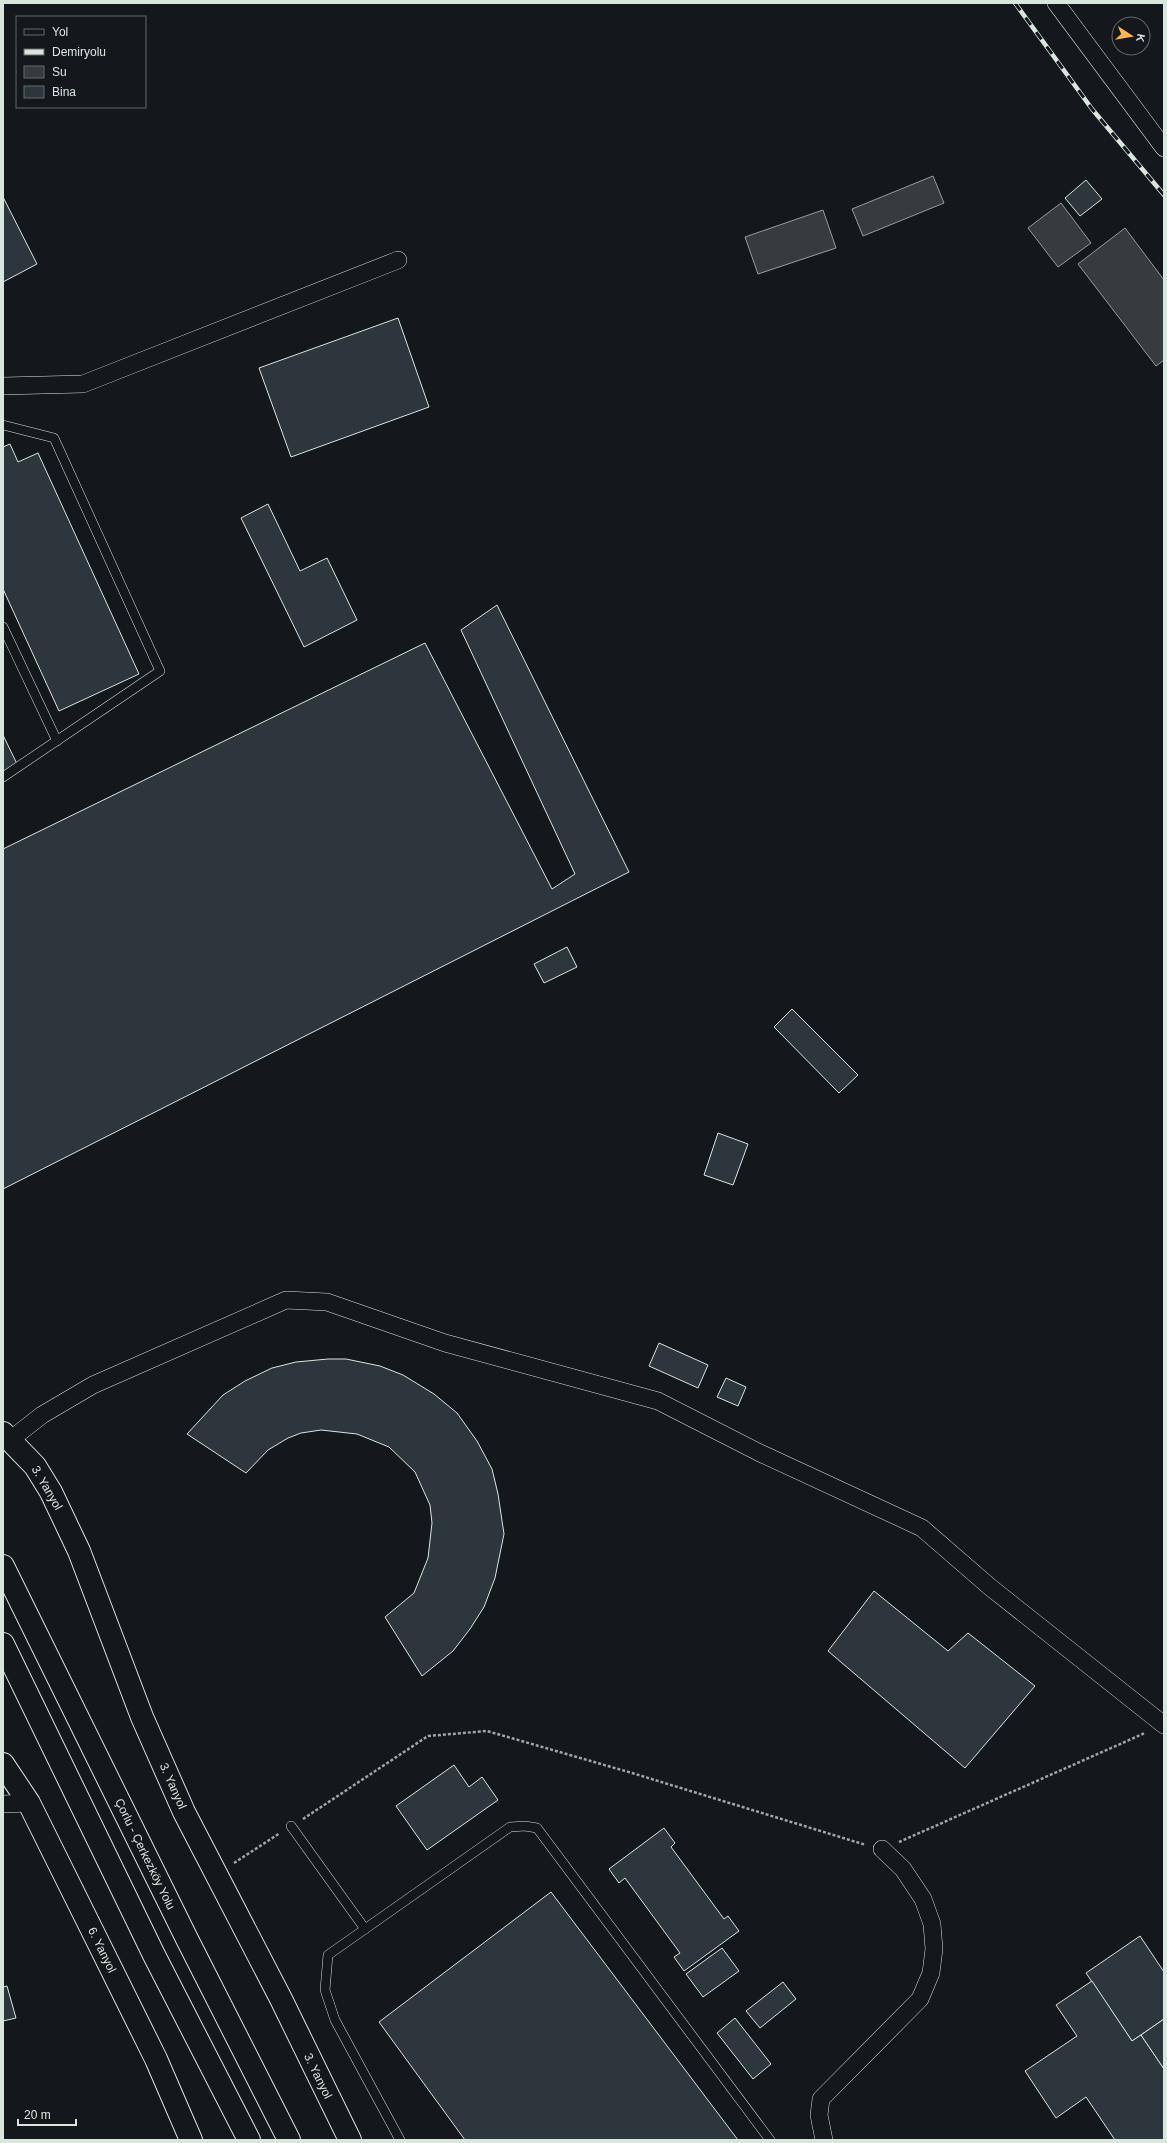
<svg xmlns="http://www.w3.org/2000/svg" width="1167" height="2143" viewBox="0 0 1167 2143" font-family="Arial,sans-serif">
	<style>
		.water { fill: #363b3e; stroke: #939e99 }
		.building { fill: #2c363c; stroke: #d8e6dc }
		.lines { fill: none; stroke-linecap: round; stroke-linejoin: round }
		.lane-casing { stroke: #d8e6dc; stroke-width: 10 }
		.street-casing { stroke: #d8e6dc; stroke-width: 18 }
		.secondary-casing { stroke: #d8e6dc; stroke-width: 24 }
		.primary-casing { stroke: #d8e6dc; stroke-width: 24 }
		.path { stroke: #9da8a2; stroke-width: 2.5; stroke-dasharray: 3 2; stroke-linecap: butt }
		.lane { stroke: #14181c; stroke-width: 9 }
		.street { stroke: #14181c; stroke-width: 17 }
		.secondary { stroke: #14181c; stroke-width: 22 }
		.primary { stroke: #14181c; stroke-width: 22 }
		.rail-casing { stroke: #d8e6dc; stroke-width: 4.5 }
		.rail { stroke: #14181c; stroke-width: 3; stroke-dasharray: 9; stroke-linecap: butt }
		.labels { text-anchor: middle; dominant-baseline: central; stroke-width: 3; stroke-linejoin: round; paint-order: stroke }
		.street-label { font-size: 12px; fill: #d8e6dc; stroke: #14181c }
	</style>
	<rect width="100%" height="100%" fill="#14181c"/>
	<!-- water -->
	<g class="water">
		<polygon points="933,176 944,203 863,236 852,209"/>
		<polygon points="1061,203 1091,243 1058,267 1028,228"/>
		<polygon points="823,210 836,248 758,274 745,237"/>
		<polygon points="1125,228 1164,280 1164,360 1156,366 1078,264"/>
	</g>
	<!-- building -->
	<g class="building">
		<polygon points="1086,180 1102,199 1080,216 1065,198"/>
		<polygon points="3,197 37,264 3,282"/>
		<polygon points="398,318 429,407 291,457 259,368"/>
		<polygon points="10,444 18,462 38,453 139,674 59,711 3,589 3,447"/>
		<polygon points="268,504 300,571 327,558 357,620 304,647 241,518"/>
		<polygon points="497,605 629,872 3,1189 3,849 425,643 552,889 575,874 461,630"/>
		<polygon points="3,735 19,768 3,776"/>
		<polygon points="567,947 577,967 544,983 534,964"/>
		<polygon points="792,1009 858,1075 839,1093 774,1027"/>
		<polygon points="718,1133 748,1144 733,1185 704,1175"/>
		<polygon points="659,1343 708,1365 698,1388 649,1366"/>
		<polygon points="328,1359 346,1359 380,1366 403,1375 434,1394 457,1413 477,1441 492,1469 498,1494 504,1534 495,1578 484,1607 470,1629 453,1651 422,1676 385,1617 414,1593 428,1558 432,1523 430,1505 415,1472 389,1447 357,1434 321,1430 301,1433 288,1438 268,1450 246,1473 187,1434 223,1395 245,1381 272,1368 296,1362"/>
		<polygon points="726,1378 746,1387 738,1406 717,1397"/>
		<polygon points="874,1591 948,1651 968,1633 1035,1686 965,1768 828,1651"/>
		<polygon points="454,1765 469,1787 482,1777 498,1800 427,1850 396,1806"/>
		<polygon points="664,1828 675,1843 671,1847 724,1919 728,1916 739,1931 684,1971 674,1957 680,1953 625,1878 619,1883 609,1869"/>
		<polygon points="551,1892 738,2140 465,2140 379,2022"/>
		<polygon points="1140,1936 1164,1972 1164,2019 1132,2041 1086,1973"/>
		<polygon points="722,1948 739,1971 703,1997 686,1974"/>
		<polygon points="1092,1981 1132,2041 1141,2035 1164,2069 1164,2140 1115,2140 1086,2097 1056,2118 1025,2071 1077,2036 1056,2005"/>
		<polygon points="783,1982 796,1999 760,2028 746,2011"/>
		<polygon points="7,1986 16,2018 3,2021 3,1987"/>
		<polygon points="735,2018 771,2064 753,2079 717,2033"/>
		<polygon points="1164,2019 1164,2069 1141,2035"/>
	</g>
	<g class="lines">
		<!-- lane casing -->
		<g class="lane-casing">
			<g id="lane">
				<polyline points="3,425 54,438 160,671 3,777"/>
				<polyline points="3,627 57,741"/>
				<polyline points="291,1826 365,1929"/>
				<polyline points="400,2140 335,2020 325,1990 328,1955 510,1827 525,1826 537,1828 770,2140"/>
			</g>
		</g>
		<!-- street casing -->
		<g class="street-casing">
			<g id="street">
				<polyline points="1056,3 1164,148"/>
				<polyline points="3,386 83,384 398,260"/>
				<polyline points="10,1440 42,1415 93,1385 286,1300 327,1302 445,1343 658,1401 760,1453 922,1528 990,1587 1164,1725"/>
				<polyline points="3,1804 29,1803"/>
				<polyline points="824,2140 819,2115 821,2099 920,1999 931,1973 934,1949 932,1924 923,1899 903,1869 882,1849"/>
			</g>
		</g>
		<!-- secondary casing -->
		<g class="secondary-casing">
			<g id="secondary">
				<polyline points="3,1433 35,1466 51,1492 79,1551 142,1717 184,1812 281,1999 350,2140"/>
				<polyline points="3,1764 29,1803 156,2059 191,2140"/>
			</g>
		</g>
		<!-- primary casing -->
		<g class="primary-casing">
			<g id="primary">
				<polyline points="3,1566 187,1939 289,2140"/>
				<polyline points="3,1644 154,1955 249,2140"/>
			</g>
		</g>
		<!-- path -->
		<g class="path">
			<polyline points="303,1819 428,1736 487,1731 632,1773 866,1845"/>
			<polyline points="899,1842 1145,1733"/>
			<polyline points="234,1863 280,1833"/>
		</g>
		<!-- lane -->
		<use href="#lane" class="lane"/>
		<!-- street -->
		<use href="#street" class="street"/>
		<!-- secondary -->
		<use href="#secondary" class="secondary"/>
		<!-- primary -->
		<use href="#primary" class="primary"/>
		<!-- rail casing -->
		<g class="rail-casing">
			<polyline id="rail" points="1015,3 1092,109 1164,195"/>
		</g>
		<!-- rail -->
		<use href="#rail" class="rail"/>
	</g>
	<g class="labels">
		<!-- street labels -->
		<g class="street-label">
			<text transform="translate(47 1488) rotate(60)">3. Yanyol</text>
			<text transform="translate(173 1786) rotate(66)">3. Yanyol</text>
			<text transform="translate(145 1854) rotate(64)">Çorlu - Çerkezköy Yolu</text>
			<text transform="translate(102 1950) rotate(64)">6. Yanyol</text>
			<text transform="translate(318 2076) rotate(64)">3. Yanyol</text>
		</g>
	</g>
	<!-- border -->
	<rect width="1167" height="2143" fill="none" stroke="#d8e6dc" stroke-width="8"/>
	<!-- legend -->
	<rect x="16" y="16" width="130" height="92" fill="#14181c" stroke="#626a69"/>
	<rect x="24" y="29" width="20" height="6" fill="#14181c" stroke="#626a69"/>
	<text x="52" y="36" font-size="12" fill="#d8e6dc">Yol</text>
	<rect x="24" y="49" width="20" height="6" fill="#d8e6dc" stroke="#626a69"/>
	<text x="52" y="56" font-size="12" fill="#d8e6dc">Demiryolu</text>
	<rect x="24" y="66" width="20" height="12" fill="#363b3e" stroke="#626a69"/>
	<text x="52" y="76" font-size="12" fill="#d8e6dc">Su</text>
	<rect x="24" y="86" width="20" height="12" fill="#2c363c" stroke="#626a69"/>
	<text x="52" y="96" font-size="12" fill="#d8e6dc">Bina</text>
	<!-- north arrow -->
	<g transform="translate(1131 36) rotate(102)"><circle r="19" fill="#14181c" stroke="#626a69"/>
	<path d="M0-3L7 15L0 10L-7 15Z" fill="#ffb74d"/>
	<text y="-6" font-size="11" font-weight="bold" text-anchor="middle" fill="#d8e6dc">K</text>
	</g>
	<!-- scale -->
	<path d="M18 2119v6h58v-6" fill="none" stroke="#d8e6dc" stroke-width="2"/>
	<text x="24" y="2119" font-size="12" fill="#d8e6dc" stroke="#14181c" stroke-width="3" paint-order="stroke">20 m</text>
</svg>
